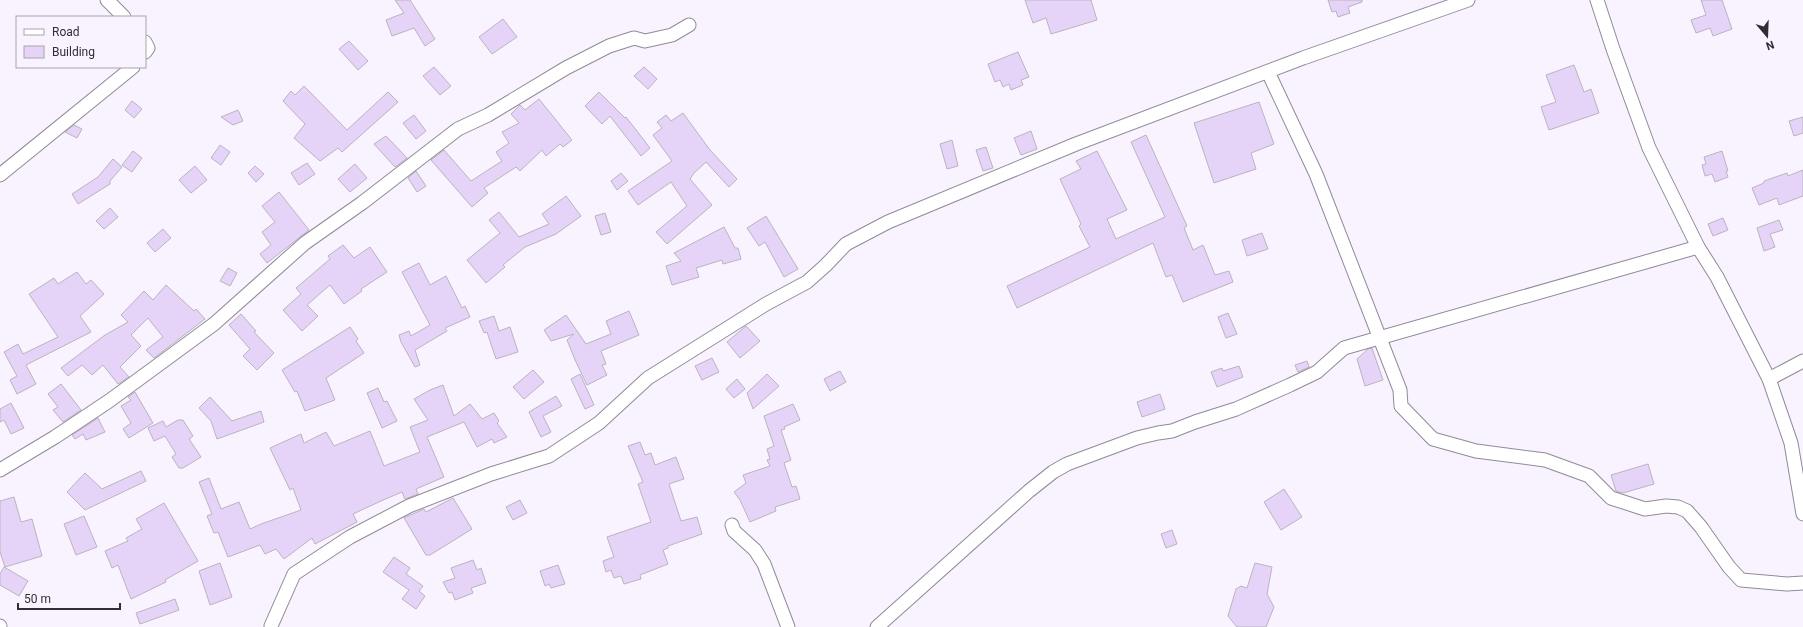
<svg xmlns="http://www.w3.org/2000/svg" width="1803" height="627" viewBox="0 0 1803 627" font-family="Roboto,sans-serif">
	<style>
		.building { fill: #e6d4f8; stroke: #b9b4be }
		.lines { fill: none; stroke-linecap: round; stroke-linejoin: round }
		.street-casing { stroke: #908b95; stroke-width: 15 }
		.street { stroke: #fff; stroke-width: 13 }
	</style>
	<rect width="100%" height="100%" fill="#f8f3fe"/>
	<!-- building -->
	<g class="building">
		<polygon points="395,0 410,0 435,39 425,46 414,28 392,36 386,20 404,13"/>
		<polygon points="1025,0 1091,0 1097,20 1051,34 1046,18 1033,23"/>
		<polygon points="1328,0 1362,0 1362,2 1348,7 1350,13 1338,17 1336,11 1332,12"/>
		<polygon points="1701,0 1722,0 1732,29 1713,36 1710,28 1696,33 1691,20 1706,15"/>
		<polygon points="503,19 517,37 492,54 479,37"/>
		<polygon points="349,41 368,61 358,70 339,49"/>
		<polygon points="1018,52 1029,77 1021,80 1023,85 1011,90 1009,84 1003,87 1000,80 995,82 988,64"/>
		<polygon points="1574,65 1584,92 1591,89 1599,113 1549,130 1541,107 1556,102 1546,75"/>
		<polygon points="434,67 451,86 440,95 423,76"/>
		<polygon points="644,67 657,79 648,89 634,76"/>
		<polygon points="304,86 347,130 388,92 398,102 342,152 338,148 320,161 294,138 305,124 283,101 291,91 295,95"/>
		<polygon points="599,92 625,118 626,117 650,148 641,156 610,116 602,124 585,106"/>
		<polygon points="539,99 572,140 563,147 560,144 546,156 542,150 520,171 516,167 484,188 488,193 472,207 431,160 444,150 471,181 502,161 496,152 509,143 502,132 519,123 511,114 520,105 525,110"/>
		<polygon points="132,101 142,109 134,118 125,110"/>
		<polygon points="1259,102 1274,144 1251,153 1256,169 1214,183 1194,123"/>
		<polygon points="238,110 243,121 233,125 221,117"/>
		<polygon points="683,113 710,150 737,179 729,187 706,162 694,173 690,179 712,205 667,244 656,232 687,206 671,182 638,205 628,191 672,161 653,135 662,128 657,122 666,115 671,121"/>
		<polygon points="414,115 426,131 416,139 403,123"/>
		<polygon points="1803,117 1803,133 1794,136 1789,121"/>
		<polygon points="74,125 82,129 77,138 65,132"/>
		<polygon points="1031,131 1037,149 1021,155 1014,138"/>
		<polygon points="1146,135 1187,226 1184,228 1193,250 1203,245 1215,275 1229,271 1233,282 1183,302 1172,275 1166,277 1153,243 1017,308 1007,286 1090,247 1079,226 1081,224 1060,179 1081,169 1076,161 1097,151 1127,210 1107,219 1116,239 1165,217 1131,142"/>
		<polygon points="386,136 407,158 395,167 374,144"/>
		<polygon points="952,140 958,166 947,169 940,144"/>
		<polygon points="220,145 230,152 221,165 211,158"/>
		<polygon points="986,147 993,168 983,171 976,150"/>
		<polygon points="133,151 142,158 132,172 122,165"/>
		<polygon points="1722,151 1728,171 1726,171 1728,177 1715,182 1712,174 1705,176 1702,165 1706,164 1704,157"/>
		<polygon points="113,159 122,167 110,181 110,184 78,204 72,194 98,177"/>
		<polygon points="307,163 315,174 299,185 291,173"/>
		<polygon points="355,164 367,178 350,192 338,179"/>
		<polygon points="195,166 207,180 191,193 179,180"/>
		<polygon points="255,166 264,174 256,182 248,173"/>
		<polygon points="1803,170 1803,196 1779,205 1777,198 1759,205 1752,188 1764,183 1764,181 1787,173 1788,176"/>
		<polygon points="416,171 426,186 417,192 408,178"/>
		<polygon points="621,173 628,181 617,190 611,181"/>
		<polygon points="279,192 309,230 267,263 260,254 271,245 262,232 275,222 262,206"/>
		<polygon points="566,196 581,216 556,234 525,247 503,265 505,267 486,283 467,260 500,233 489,220 499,212 519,237 549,224 542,214"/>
		<polygon points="110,208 118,217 104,229 96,221"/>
		<polygon points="605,213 611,232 601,235 595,216"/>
		<polygon points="766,216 798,269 784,277 765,242 759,246 747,228"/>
		<polygon points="1723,218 1728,230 1713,236 1708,224"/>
		<polygon points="1779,220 1783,230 1770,234 1775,247 1764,251 1757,228"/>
		<polygon points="724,227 735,248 738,248 741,259 723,264 722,260 696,268 699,277 672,285 666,266 681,261 674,253"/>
		<polygon points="163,229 171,238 155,252 147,243"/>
		<polygon points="1262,233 1268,249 1247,256 1242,240"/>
		<polygon points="343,245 354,258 370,247 387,272 361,289 362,291 344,304 330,285 307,305 318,316 302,331 283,310 301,294 296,288 330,259 328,256"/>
		<polygon points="419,263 430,285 446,276 462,308 465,306 470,317 445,328 447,331 415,350 420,365 415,367 401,342 399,335 409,331 411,336 430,325 402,272"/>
		<polygon points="228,268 237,273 230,286 220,281"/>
		<polygon points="77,272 86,284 91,280 104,294 80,316 91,332 26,365 36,384 17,394 10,380 17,376 4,352 18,344 23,354 58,337 29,294 54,278 58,284"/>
		<polygon points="166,285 194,311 196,309 205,319 154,358 146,350 163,337 148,318 131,335 141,346 120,367 129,377 118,384 103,365 92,375 82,365 68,376 61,368 105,335 128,322 121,315 144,291 153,300"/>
		<polygon points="629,311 639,335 601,351 606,364 602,365 607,375 587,385 576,362 567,340 574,334 551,341 544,330 566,315 586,344 611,334 606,321"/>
		<polygon points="1228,313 1237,334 1226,338 1218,317"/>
		<polygon points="241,314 256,331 254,332 274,353 257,370 243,356 250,349 229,325"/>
		<polygon points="494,316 499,331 510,327 518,352 496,359 487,332 484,333 479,321"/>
		<polygon points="746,326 760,341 740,358 727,342"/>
		<polygon points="350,327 358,339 356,341 364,353 326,378 335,400 305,411 297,391 295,392 282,370"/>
		<polygon points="1372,348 1383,380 1365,386 1357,359 1368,349"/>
		<polygon points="712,358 719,372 702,380 695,366"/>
		<polygon points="1307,361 1309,367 1298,372 1295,365"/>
		<polygon points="1239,366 1243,377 1217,387 1211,372 1222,368 1223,371"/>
		<polygon points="533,370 544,382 524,399 513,387"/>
		<polygon points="840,371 846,382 830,391 824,379"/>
		<polygon points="580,374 594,405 585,409 571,379"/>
		<polygon points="767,374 779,386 753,409 747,393"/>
		<polygon points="737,379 745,389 734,398 726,389"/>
		<polygon points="61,384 81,410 63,422 53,410 58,407 48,394"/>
		<polygon points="443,385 454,416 470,404 482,419 494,413 499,421 497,423 507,437 494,443 492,439 477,447 464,422 427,437 444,477 416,489 418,494 405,499 402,492 381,501 353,514 357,522 315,544 312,538 284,559 276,549 265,554 260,545 228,557 218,532 214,533 207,516 212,514 199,482 209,478 221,509 239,502 250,529 261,524 301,510 293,488 290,490 270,448 301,434 304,443 326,432 334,446 370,431 384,466 420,452 410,427 428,420 414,399 430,390"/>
		<polygon points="378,388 384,402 387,401 397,421 382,428 367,393"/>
		<polygon points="135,392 153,423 129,438 123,429 131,423 121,406 131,400 128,397"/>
		<polygon points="1160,394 1165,409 1142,417 1137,402"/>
		<polygon points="556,396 562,406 543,416 551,432 541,437 529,412"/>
		<polygon points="210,397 232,421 261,411 264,422 217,439 211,421 199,408"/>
		<polygon points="11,403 24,428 11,434 4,420 0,422 0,409"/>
		<polygon points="793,404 800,420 784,427 785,429 781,430 791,460 784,463 792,487 796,486 800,499 775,507 776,511 750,522 740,500 734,492 746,483 743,475 770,466 767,460 770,459 767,449 774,446 764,416"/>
		<polygon points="98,418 105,432 86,440 83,434 75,439 72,435"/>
		<polygon points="178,420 183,420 193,436 189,439 201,457 183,468 179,468 172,457 176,454 165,436 154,441 148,428 163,421 166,427"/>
		<polygon points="640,442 645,455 651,453 655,465 676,457 684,479 669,484 681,521 697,517 702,534 668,546 668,548 663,550 668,564 640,575 641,579 624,584 621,576 614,578 611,570 606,572 603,561 614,557 607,537 651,522 638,484 643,482 628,446"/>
		<polygon points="1648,464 1654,484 1623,493 1616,491 1611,475"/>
		<polygon points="141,471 146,481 85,510 67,492 85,473 102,489"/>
		<polygon points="1284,489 1302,517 1281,530 1264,502"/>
		<polygon points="14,497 21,522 32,519 42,556 5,567 0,552 0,501"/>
		<polygon points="453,498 472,529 430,555 426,555 404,518 424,509 426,512"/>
		<polygon points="520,500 527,513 513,520 506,507"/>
		<polygon points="164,503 198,561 165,580 166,582 131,599 118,565 112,568 105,551 128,541 126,538 142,529 136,519"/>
		<polygon points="84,516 97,547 76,555 64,524"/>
		<polygon points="1172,530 1177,544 1166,548 1161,534"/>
		<polygon points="394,557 410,568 406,574 423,586 419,591 425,596 416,609 402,599 409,590 383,572"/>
		<polygon points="473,560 477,570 481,568 486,583 471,588 473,593 455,600 452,592 449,593 443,582 455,578 451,568"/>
		<polygon points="220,563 232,597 210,605 199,571"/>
		<polygon points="1255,563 1272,567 1267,594 1274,607 1266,627 1237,627 1228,616 1236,589 1241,586 1247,588"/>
		<polygon points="558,565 565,584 551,588 549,584 545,586 540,571"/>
		<polygon points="4,567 28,581 19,596 0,585 0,574"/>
		<polygon points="175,599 179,610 140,624 136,613"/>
	</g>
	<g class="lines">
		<!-- street casing -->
		<g class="street-casing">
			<g id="street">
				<polyline points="107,0 124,17"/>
				<polyline points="1597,0 1613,49 1649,148 1698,247 1717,277 1769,379 1791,443 1803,514"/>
				<polyline points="145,42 148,48 145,52"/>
				<polyline points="1268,72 1316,174 1400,390 1401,406 1433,439 1476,451 1545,460 1589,476 1611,498 1645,509 1666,506 1678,507 1687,511 1701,527 1729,567 1741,580 1787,584 1803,583"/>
				<polyline points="0,175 133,67"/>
				<polyline points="1769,379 1803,361"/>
				<polyline points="0,470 55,437 109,401 214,324 305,243 362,203 458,129 488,115 566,68 609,46 634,38 645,41 672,35 689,25"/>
				<polyline points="732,525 734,531 755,550 764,564 788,627"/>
				<polyline points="0,626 0,627"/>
				<polyline points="271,626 294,574 350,537 409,506 491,474 549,456 599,423 648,378 766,304 807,282 826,265 846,244 888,222 1076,144 1303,58 1468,0"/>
				<polyline points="877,627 1029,491 1053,472 1067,464 1137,438 1158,433 1172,431 1195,422 1236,409 1290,385 1317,372 1344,348 1698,247"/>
			</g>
		</g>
		<!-- street -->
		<use href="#street" class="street"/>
	</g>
	<!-- legend -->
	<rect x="16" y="16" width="130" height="52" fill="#f8f3fe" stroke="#a8a4ac"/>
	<rect x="24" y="29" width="20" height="6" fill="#ffffff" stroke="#a8a4ac"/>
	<text x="52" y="36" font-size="12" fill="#302e32">Road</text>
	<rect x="24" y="46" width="20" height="12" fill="#e6d4f8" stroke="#a8a4ac"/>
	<text x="52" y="56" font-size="12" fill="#302e32">Building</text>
	<!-- north arrow -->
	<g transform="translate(1767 36) rotate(161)" stroke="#f8f3fe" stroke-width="3" paint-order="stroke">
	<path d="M0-3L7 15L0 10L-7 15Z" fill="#302e32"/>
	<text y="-6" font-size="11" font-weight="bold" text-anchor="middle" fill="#302e32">N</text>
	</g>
	<!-- scale -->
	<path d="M18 603v6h102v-6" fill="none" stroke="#302e32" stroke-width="2"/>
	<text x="24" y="603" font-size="12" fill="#302e32" stroke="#f8f3fe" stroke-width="3" paint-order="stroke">50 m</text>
</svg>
